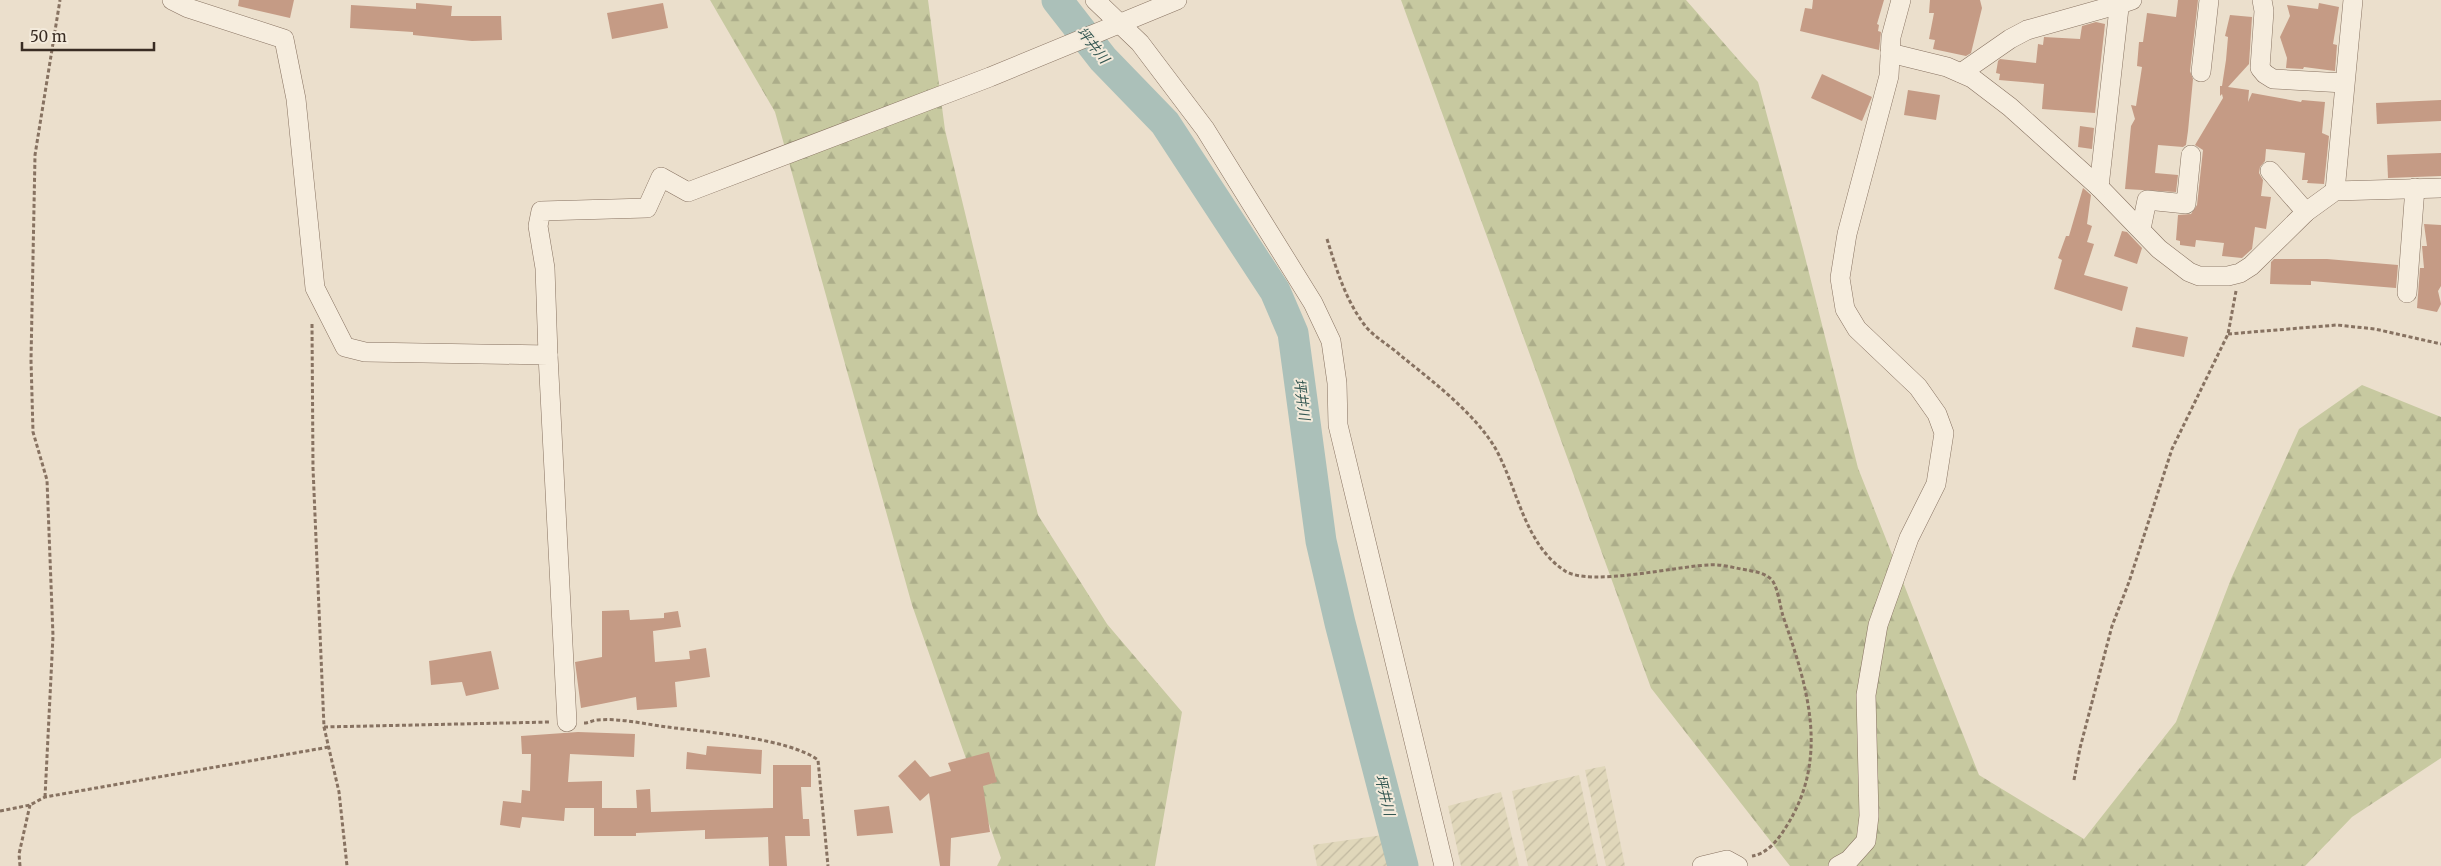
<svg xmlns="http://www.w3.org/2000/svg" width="2441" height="866" viewBox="0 0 2441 866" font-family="Merriweather,'Noto Sans JP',serif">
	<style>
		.farmland { fill: url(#farmland-furrows) }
		.forest { fill: url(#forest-firs) }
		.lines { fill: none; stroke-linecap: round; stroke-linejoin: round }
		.river { stroke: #abc0b9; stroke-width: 31 }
		.building { fill: #c59b85 }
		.minor-casing { stroke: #877261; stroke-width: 20 }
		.path { stroke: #877261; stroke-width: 3; stroke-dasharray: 4 2.5; stroke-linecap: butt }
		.minor { stroke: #f6edde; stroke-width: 19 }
		.labels { text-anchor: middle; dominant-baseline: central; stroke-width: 4; stroke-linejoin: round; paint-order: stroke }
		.water-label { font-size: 14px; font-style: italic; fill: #345752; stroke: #f3eadb }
	</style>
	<defs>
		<pattern id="farmland-furrows" width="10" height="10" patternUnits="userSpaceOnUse" patternTransform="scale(1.25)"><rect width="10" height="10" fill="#e0d7ba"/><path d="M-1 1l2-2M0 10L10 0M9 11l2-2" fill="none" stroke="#c1b9a0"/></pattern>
		<pattern id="forest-firs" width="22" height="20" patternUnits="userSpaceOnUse" patternTransform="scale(1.25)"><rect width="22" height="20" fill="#c7c9a0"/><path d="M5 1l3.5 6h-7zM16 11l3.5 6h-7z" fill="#acad8a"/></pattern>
	</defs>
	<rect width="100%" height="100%" fill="#ebdfcc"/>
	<!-- farmland -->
	<g class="farmland">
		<polygon points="1605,766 1625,866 1606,866 1585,770"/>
		<polygon points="1579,775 1598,866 1528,866 1512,791"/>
		<polygon points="1501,792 1519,866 1461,866 1448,806"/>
		<polygon points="1383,835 1391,866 1317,866 1313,845"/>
	</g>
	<!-- forest -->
	<g class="forest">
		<polygon points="710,0 928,0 945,130 1038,515 1107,624 1182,712 1155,866 997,866 1001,858 912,605 775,112"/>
		<polygon points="1401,0 1686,0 1758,82 1803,249 1858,468 1979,775 2084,839 2176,722 2231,579 2299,429 2362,385 2441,417 2441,758 2352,817 2305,866 1790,866 1651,688"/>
	</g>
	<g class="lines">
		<!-- river -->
		<polyline class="river" points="1057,0 1103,59 1165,123 1275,291 1293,333 1321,541 1340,623 1403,866"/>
	</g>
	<!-- building -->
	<g class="building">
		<polygon points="239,0 294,0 290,18 238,6"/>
		<polygon points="1813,0 1884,0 1877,24 1879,25 1878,31 1881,32 1879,50 1800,31 1805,8 1812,9"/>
		<polygon points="1930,0 1980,0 1982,8 1971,53 1966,56 1933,49 1935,40 1929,39 1934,13 1929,13"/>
		<polygon points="2178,0 2198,0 2190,71 2193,79 2188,131 2186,145 2183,147 2158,145 2155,173 2178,175 2176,192 2125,189 2131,126 2135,119 2131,105 2136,106 2142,67 2137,66 2139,42 2143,42 2147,13 2176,17"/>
		<polygon points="416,3 452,6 451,16 501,16 502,40 472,41 413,35 413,32 350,28 351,5 416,9"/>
		<polygon points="663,3 668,28 612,39 607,13"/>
		<polygon points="2319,3 2339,7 2333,44 2337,45 2335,71 2304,67 2303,69 2286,68 2287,58 2280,37 2290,16 2287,5 2318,9"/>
		<polygon points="2230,15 2252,17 2249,64 2228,87 2249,90 2248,102 2252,93 2301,102 2302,100 2325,102 2322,133 2329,136 2324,184 2307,183 2308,180 2302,180 2305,153 2266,149 2265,161 2260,167 2259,173 2263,180 2261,196 2271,197 2266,229 2255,227 2252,249 2242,258 2222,256 2224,243 2196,240 2195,247 2180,245 2180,241 2176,240 2178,215 2191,214 2197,205 2203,150 2195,145 2223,98 2222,94 2220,96 2220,86 2222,86 2226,60 2228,37 2225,36"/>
		<polygon points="2096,22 2105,24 2095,113 2042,109 2044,84 1999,80 2000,74 1996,73 1998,61 2000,59 2036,63 2038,44 2043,45 2044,37 2080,39 2082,26"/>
		<polygon points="1822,74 1872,97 1862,121 1811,98"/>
		<polygon points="1908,90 1940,95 1936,120 1904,115"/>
		<polygon points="2441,100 2441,121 2377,124 2376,103"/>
		<polygon points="2080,126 2094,128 2092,149 2078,147"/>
		<polygon points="2441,153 2441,176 2388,178 2387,155"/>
		<polygon points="2083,188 2091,195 2087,224 2092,226 2087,242 2094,244 2084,275 2128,287 2122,311 2054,289 2062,260 2058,258 2066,236 2069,236"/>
		<polygon points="2424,224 2441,225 2441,286 2438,291 2441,304 2437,312 2417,308 2420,268 2424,268 2422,246 2427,246"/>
		<polygon points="2122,231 2127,232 2142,248 2137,264 2114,256"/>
		<polygon points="2274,259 2327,259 2398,265 2396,288 2311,281 2311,285 2270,284 2271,262"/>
		<polygon points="2136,327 2188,337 2184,357 2132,347"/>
		<polygon points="629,610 630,620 664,618 664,613 678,611 681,627 653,631 655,662 690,659 689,651 706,648 710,677 675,682 677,707 637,710 636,697 581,708 575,662 602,657 602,611"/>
		<polygon points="491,651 499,689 466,696 462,682 431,685 429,661"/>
		<polygon points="578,732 635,734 634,757 570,754 568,782 602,781 602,808 594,808 637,808 636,790 650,789 651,812 773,808 773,765 811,765 811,787 801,787 803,819 809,819 810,836 785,836 787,866 769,866 768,837 705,839 705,830 636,833 636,836 594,836 594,808 565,808 564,821 522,817 520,828 500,825 503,801 521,803 522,790 530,791 531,754 522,754 521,736"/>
		<polygon points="707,746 762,750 761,774 686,769 687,752 706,755"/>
		<polygon points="989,752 997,782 983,786 990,832 951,838 950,866 940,866 929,793 920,801 898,776 915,760 930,777 951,771 948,763"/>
		<polygon points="889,806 893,833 857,836 854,810"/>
	</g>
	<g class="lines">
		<!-- minor casing -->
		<g class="minor-casing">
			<g id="minor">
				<polyline points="172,0 188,8 284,39 296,99 315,288 345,347 365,352 548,355 567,722"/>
				<polyline points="1095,0 1140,43 1205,129 1313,303 1331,341 1337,383 1338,425 1444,866"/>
				<polyline points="2262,0 2264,11 2260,68 2265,74 2273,79 2344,83"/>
				<polyline points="1890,53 1947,67 1972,78 2010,107 2099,187 2159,249 2189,272 2199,276 2228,276 2240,273 2251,266 2306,212 2335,191 2441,188"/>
				<polyline points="2201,72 2209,0"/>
				<polyline points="1961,73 2010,39 2027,30 2123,3"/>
				<polyline points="2270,171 2306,212"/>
				<polyline points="2099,187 2119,8 2123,3 2132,0"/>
				<polyline points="2335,191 2353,0"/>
				<polyline points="2141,229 2147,200 2186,204 2191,155"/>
				<polyline points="2407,293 2415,188"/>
				<polyline points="548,355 545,268 538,226 541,211 647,208 661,177 688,192 990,77 1177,0"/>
				<polyline points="1702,866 1727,860 1738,866"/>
				<polyline points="1838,866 1849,860 1866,841 1869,816 1866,695 1878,625 1909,538 1936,484 1944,433 1937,414 1918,387 1857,329 1845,309 1840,278 1847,234 1889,76 1891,37 1901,0"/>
			</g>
		</g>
		<!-- path -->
		<g class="path">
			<path d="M1327,239c10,32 19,63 40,89 9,10 23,18 33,27 32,26 71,55 94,91 24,41 29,97 71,125 26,16 111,-5 144,-6 10,-1 22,2 32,4 11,2 23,3 31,11 6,8 8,26 11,36 25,72 47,142 3,211 -8,13 -19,27 -34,29"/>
			<polyline points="312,324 313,468 324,727 339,792 347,866"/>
			<polyline points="2228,334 2337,325 2375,329 2441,344"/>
			<path d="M584,723c5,0 9,-3 14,-3 23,-2 46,4 69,7 38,5 121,11 151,33l10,106"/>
			<polyline points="324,727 550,722"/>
			<polyline points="2074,780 2080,748 2112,626 2129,582 2172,449 2228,334 2236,291"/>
			<polyline points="45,797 53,636 47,480 33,432 31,360 35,155 60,0"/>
			<polyline points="0,811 30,805 45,797 329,747"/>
			<polyline points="20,866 19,854 30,805"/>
		</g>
		<!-- minor -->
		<use href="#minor" class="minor"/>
	</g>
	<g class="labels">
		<!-- water labels -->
		<g class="water-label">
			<text transform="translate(1093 45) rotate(51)">坪井川</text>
			<text transform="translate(1302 399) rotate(82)">坪井川</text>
			<text transform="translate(1385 795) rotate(76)">坪井川</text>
		</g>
	</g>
	<!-- scale -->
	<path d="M22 42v8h132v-8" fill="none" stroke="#392c23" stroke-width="2.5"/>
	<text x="30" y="42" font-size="15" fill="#392c23" stroke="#f3eadb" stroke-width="4" paint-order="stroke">50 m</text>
</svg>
